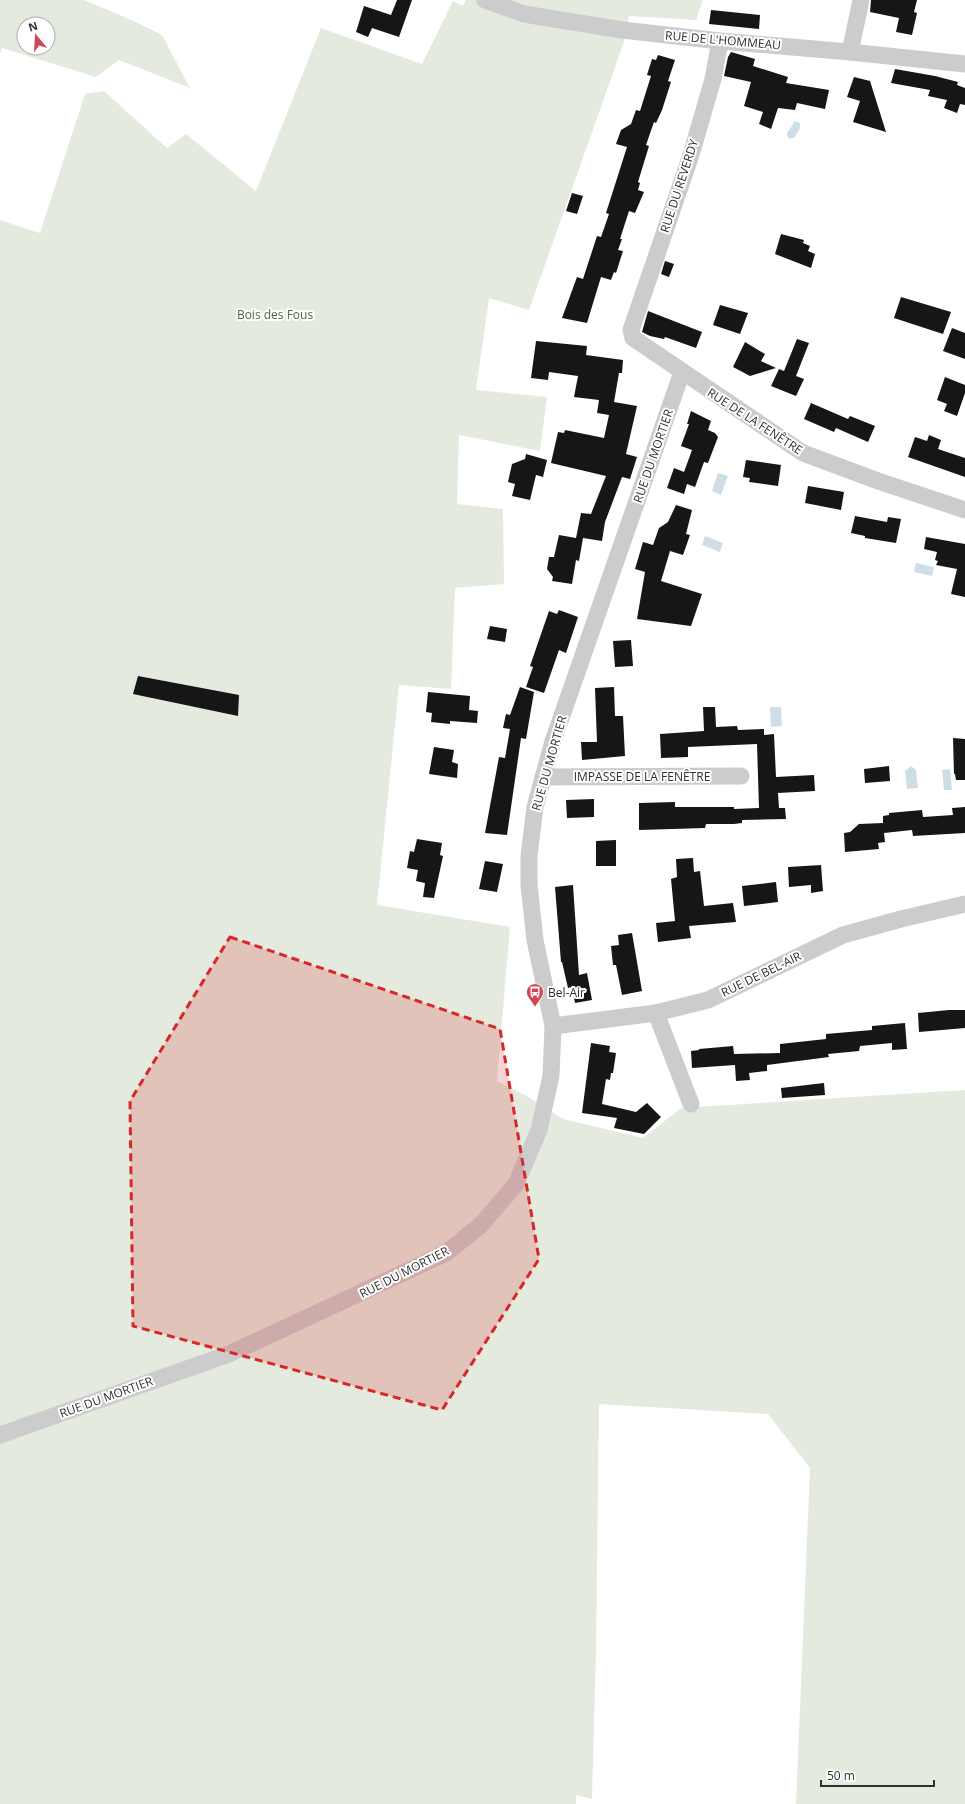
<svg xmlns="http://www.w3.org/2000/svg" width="965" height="1804" viewBox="0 0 965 1804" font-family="'Open Sans',sans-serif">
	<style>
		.green { fill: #e5eade; fill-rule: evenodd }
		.water { fill: #cddee7 }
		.building { fill: #161616 }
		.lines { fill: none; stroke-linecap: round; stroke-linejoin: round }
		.minor { stroke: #ccc; stroke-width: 17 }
		.marked { fill: #d62828; fill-opacity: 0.2; stroke: #d62828; stroke-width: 3; stroke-dasharray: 8 5; stroke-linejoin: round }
		.labels { text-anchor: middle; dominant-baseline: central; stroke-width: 4; stroke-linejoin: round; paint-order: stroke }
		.street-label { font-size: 12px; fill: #2f2f2f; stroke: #fff }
		.park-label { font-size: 12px; fill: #536541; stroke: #fff }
		.poi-label { font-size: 12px; fill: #2f2f2f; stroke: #fff; text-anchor: start }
	</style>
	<rect width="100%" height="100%" fill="#fff"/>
	<!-- green -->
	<g class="green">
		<path d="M0,0h84l43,18 35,17 28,53 -71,-28 -23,17 -94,-29 -2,6zM24,24h24v24h-24z"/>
		<polygon points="466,0 703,0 696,20 629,16 625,39 529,310 489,298 476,390 547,397 540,451 459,435 457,504 503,509 504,584 455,588 451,689 399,685 377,905 510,927 497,1081 525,1095 563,1119 643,1138 681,1108 965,1090 965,1804 796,1804 810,1468 768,1414 599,1404 596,1650 592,1799 576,1795 576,1804 0,1804 0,220 40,233 85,94 104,91 167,148 186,134 256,191 321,28 422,64 453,1 463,6"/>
	</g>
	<!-- water -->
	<g class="water">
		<polygon points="794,121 800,123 800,128 795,137 790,139 787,136 787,133 792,126"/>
		<polygon points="718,473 728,476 721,495 712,491"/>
		<polygon points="705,536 723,543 720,552 702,545"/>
		<polygon points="916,563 934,567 932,576 914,572"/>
		<polygon points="770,707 781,707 782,726 771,727"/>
		<polygon points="911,766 916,770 918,788 907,789 905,771"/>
		<polygon points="950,769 952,790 944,790 942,770"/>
	</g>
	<!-- building -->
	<g class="building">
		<polygon points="397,0 412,0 399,37 372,28 368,37 356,32 364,6 391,15"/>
		<polygon points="871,0 917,0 914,12 917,13 912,35 896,32 899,18 870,12"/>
		<polygon points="711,10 760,15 759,29 709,24"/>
		<polygon points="731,52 755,59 753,66 788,77 786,83 829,90 825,109 797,103 795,110 778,108 771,129 759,124 763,112 744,106 751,82 724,76 728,57"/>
		<polygon points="658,55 675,60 668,81 671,82 662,110 656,123 654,122 646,145 649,146 638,182 640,183 638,190 644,192 635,213 629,211 620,239 622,239 618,250 623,251 616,273 614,272 611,280 601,277 587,323 562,318 577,277 583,279 597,236 601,237 609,214 606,213 627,147 616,144 621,130 631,124 636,110 640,111 651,76 647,75 652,59 656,60"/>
		<polygon points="895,69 935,76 958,82 957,85 965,88 965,105 960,104 957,113 944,108 947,100 928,96 930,90 891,83"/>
		<polygon points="854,77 870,81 886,132 853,122 860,101 847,97"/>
		<polygon points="572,193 583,196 577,214 566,211"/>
		<polygon points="781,234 804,240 803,243 810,246 808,251 815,254 811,268 775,254"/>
		<polygon points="665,261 674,264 669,277 661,274"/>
		<polygon points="901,297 951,312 943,334 894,318"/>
		<polygon points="720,305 748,313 740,334 713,325"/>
		<polygon points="648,311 702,332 696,348 665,337 664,339 650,336 642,332"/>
		<polygon points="952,328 965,333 965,359 943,351"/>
		<polygon points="797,339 809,343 796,376 804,379 796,396 771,386 779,369 784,371"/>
		<polygon points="536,341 587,346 586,355 623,360 622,373 619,373 614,402 637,406 626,454 637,457 630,479 622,477 605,522 602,541 583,538 579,561 576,560 572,584 552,581 553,577 547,569 549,557 554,557 559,535 576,538 581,513 591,514 606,476 551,463 558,432 564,433 565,430 604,438 609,415 597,413 599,400 574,397 578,376 549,372 548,380 531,378"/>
		<polygon points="745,342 765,354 761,361 776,368 750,376 733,367"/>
		<polygon points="945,377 965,385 965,393 957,416 944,411 947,404 937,400"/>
		<polygon points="811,403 848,419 850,416 875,426 868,442 836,428 834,432 804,419"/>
		<polygon points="691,411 711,421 708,430 715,433 718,437 708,463 704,462 695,487 687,484 684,494 667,488 674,468 684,472 692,450 681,446 689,424 687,424"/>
		<polygon points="929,435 941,440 938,449 965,458 965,477 908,457 915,437 927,441"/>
		<polygon points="526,454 547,460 543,477 536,475 530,500 512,496 515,484 508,482 512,464 525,459"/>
		<polygon points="746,460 781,465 778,486 749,482 750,478 743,477"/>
		<polygon points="808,486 844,492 841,510 805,503"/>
		<polygon points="676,505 692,510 686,534 690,535 683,555 670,551 661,581 702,594 691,626 637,619 645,572 635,569 643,542 653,545 659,528 668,522"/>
		<polygon points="855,516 887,522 888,517 901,519 896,543 865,538 865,536 851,533"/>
		<polygon points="926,537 965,544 965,597 951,594 957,569 936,565 938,561 935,560 937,552 924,549"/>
		<polygon points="559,610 578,617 566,653 559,650 544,693 526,687 533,667 530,666 549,611 557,614"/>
		<polygon points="490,626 507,629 505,642 487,639"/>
		<polygon points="631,640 633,666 615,667 613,641"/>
		<polygon points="138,676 239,695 238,716 133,694"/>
		<polygon points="520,687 534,692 526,739 521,738 507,835 485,833 499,757 505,758 510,729 503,728 506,714 510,715"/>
		<polygon points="614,687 615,716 623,716 625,756 582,760 581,742 597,742 595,688"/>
		<polygon points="428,692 470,696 469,710 478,711 477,723 450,721 450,724 431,722 432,713 426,712"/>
		<polygon points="703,707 715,707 716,727 737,726 738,730 764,729 764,735 774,734 776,777 814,775 815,791 778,793 779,808 785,808 786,819 742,820 742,823 734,824 706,824 705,828 639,830 639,803 675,802 675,807 734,807 734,809 759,808 757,744 688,747 688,757 661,758 660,734 704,731"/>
		<polygon points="953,738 965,739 965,780 956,780 955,774 954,774"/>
		<polygon points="434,747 454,750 452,762 458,764 457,778 429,774"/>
		<polygon points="889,766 890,781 865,783 864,769"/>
		<polygon points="594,799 594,817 567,818 566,800"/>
		<polygon points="965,807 965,833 913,836 912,830 884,833 885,842 878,843 879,849 845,852 844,833 850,832 859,824 883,823 883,816 889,815 889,813 922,810 923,817 953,815 952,808"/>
		<polygon points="417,839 442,843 440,855 443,856 434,898 423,897 425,883 416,881 418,870 407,868 410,851 414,852"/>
		<polygon points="616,840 616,866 596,866 596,841"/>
		<polygon points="693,858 694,872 700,871 704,906 733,903 736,922 689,926 691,938 658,942 656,923 675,921 671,879 677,877 676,859"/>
		<polygon points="485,861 503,864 497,892 479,889"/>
		<polygon points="821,865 823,891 811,893 811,885 789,887 788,867"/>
		<polygon points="776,882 778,902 744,906 742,886"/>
		<polygon points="573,885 579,975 587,973 592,1000 575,1003 572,987 568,988 562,962 561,962 555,887"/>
		<polygon points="632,933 642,991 622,995 616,965 613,965 611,946 619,945 618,935"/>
		<polygon points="949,1010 965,1010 965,1028 919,1032 918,1013"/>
		<polygon points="905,1023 907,1049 892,1050 892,1043 860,1046 859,1051 828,1054 829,1057 767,1065 767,1071 749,1073 750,1080 736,1081 735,1065 692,1068 691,1051 699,1050 699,1049 733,1046 734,1054 780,1053 780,1044 826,1039 826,1034 872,1030 872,1026"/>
		<polygon points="591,1043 610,1046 609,1052 616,1053 613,1073 611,1073 610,1080 606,1079 602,1104 636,1112 647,1103 661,1117 644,1134 614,1128 617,1118 582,1113"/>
		<polygon points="824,1083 825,1095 782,1098 781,1088"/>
	</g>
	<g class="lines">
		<!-- minor -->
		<g class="minor">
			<polyline points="485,0 524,14 622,30 720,41 850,52 965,64"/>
			<polyline points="720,41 713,79 691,155 631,330 633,338 803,453 878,481 965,510"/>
			<polyline points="850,52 861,0"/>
			<polyline points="543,777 741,776"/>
			<polyline points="656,1013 691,1104"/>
			<polyline points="553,1026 656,1013 708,1000 843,935 901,919 965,904"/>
			<polyline points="0,1435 229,1354 446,1253 481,1225 516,1184 539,1130 551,1076 553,1026 535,940 529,885 529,856 535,807 553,741 682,372"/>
		</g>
	</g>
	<!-- marked area -->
	<path class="marked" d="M230,937l270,92 39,230 -97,151 -309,-84 -3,-225z"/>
	<!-- icons -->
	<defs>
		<g id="bus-pin" transform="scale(0.9)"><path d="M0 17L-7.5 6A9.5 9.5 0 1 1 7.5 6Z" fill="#cf4755" stroke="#fff"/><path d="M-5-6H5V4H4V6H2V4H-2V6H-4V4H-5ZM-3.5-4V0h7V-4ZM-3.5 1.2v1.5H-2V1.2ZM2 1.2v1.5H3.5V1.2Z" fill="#fff"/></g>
	</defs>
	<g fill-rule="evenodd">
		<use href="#bus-pin" x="535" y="992"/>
	</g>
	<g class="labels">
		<!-- street labels -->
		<g class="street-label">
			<text transform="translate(723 40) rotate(5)">RUE DE L'HOMMEAU</text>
			<text transform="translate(679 186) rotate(-72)">RUE DU REVERDY</text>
			<text transform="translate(755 421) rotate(33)">RUE DE LA FENÊTRE</text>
			<text transform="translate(653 456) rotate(-71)">RUE DU MORTIER</text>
			<text transform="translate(549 763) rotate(-74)">RUE DU MORTIER</text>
			<text x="642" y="776">IMPASSE DE LA FENÊTRE</text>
			<text transform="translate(761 974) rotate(-26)">RUE DE BEL-AIR</text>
			<text transform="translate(404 1272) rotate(-27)">RUE DU MORTIER</text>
			<text transform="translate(106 1397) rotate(-20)">RUE DU MORTIER</text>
		</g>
		<!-- park labels -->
		<g class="park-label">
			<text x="275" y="314">Bois des Fous</text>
		</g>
		<!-- poi labels -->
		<g class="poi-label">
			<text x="548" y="992">Bel-Air</text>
		</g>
	</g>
	<!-- north arrow -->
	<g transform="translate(36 36) rotate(342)"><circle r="19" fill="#ffffff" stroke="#acacac"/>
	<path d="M0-3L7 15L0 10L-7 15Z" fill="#cf4755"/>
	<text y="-6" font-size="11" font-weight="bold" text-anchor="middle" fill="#2f2f2f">N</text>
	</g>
	<!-- scale -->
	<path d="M821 1780v6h113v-6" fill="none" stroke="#2f2f2f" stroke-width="2"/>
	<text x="827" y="1780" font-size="12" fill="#2f2f2f" stroke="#ffffff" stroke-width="3" paint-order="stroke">50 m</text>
</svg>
